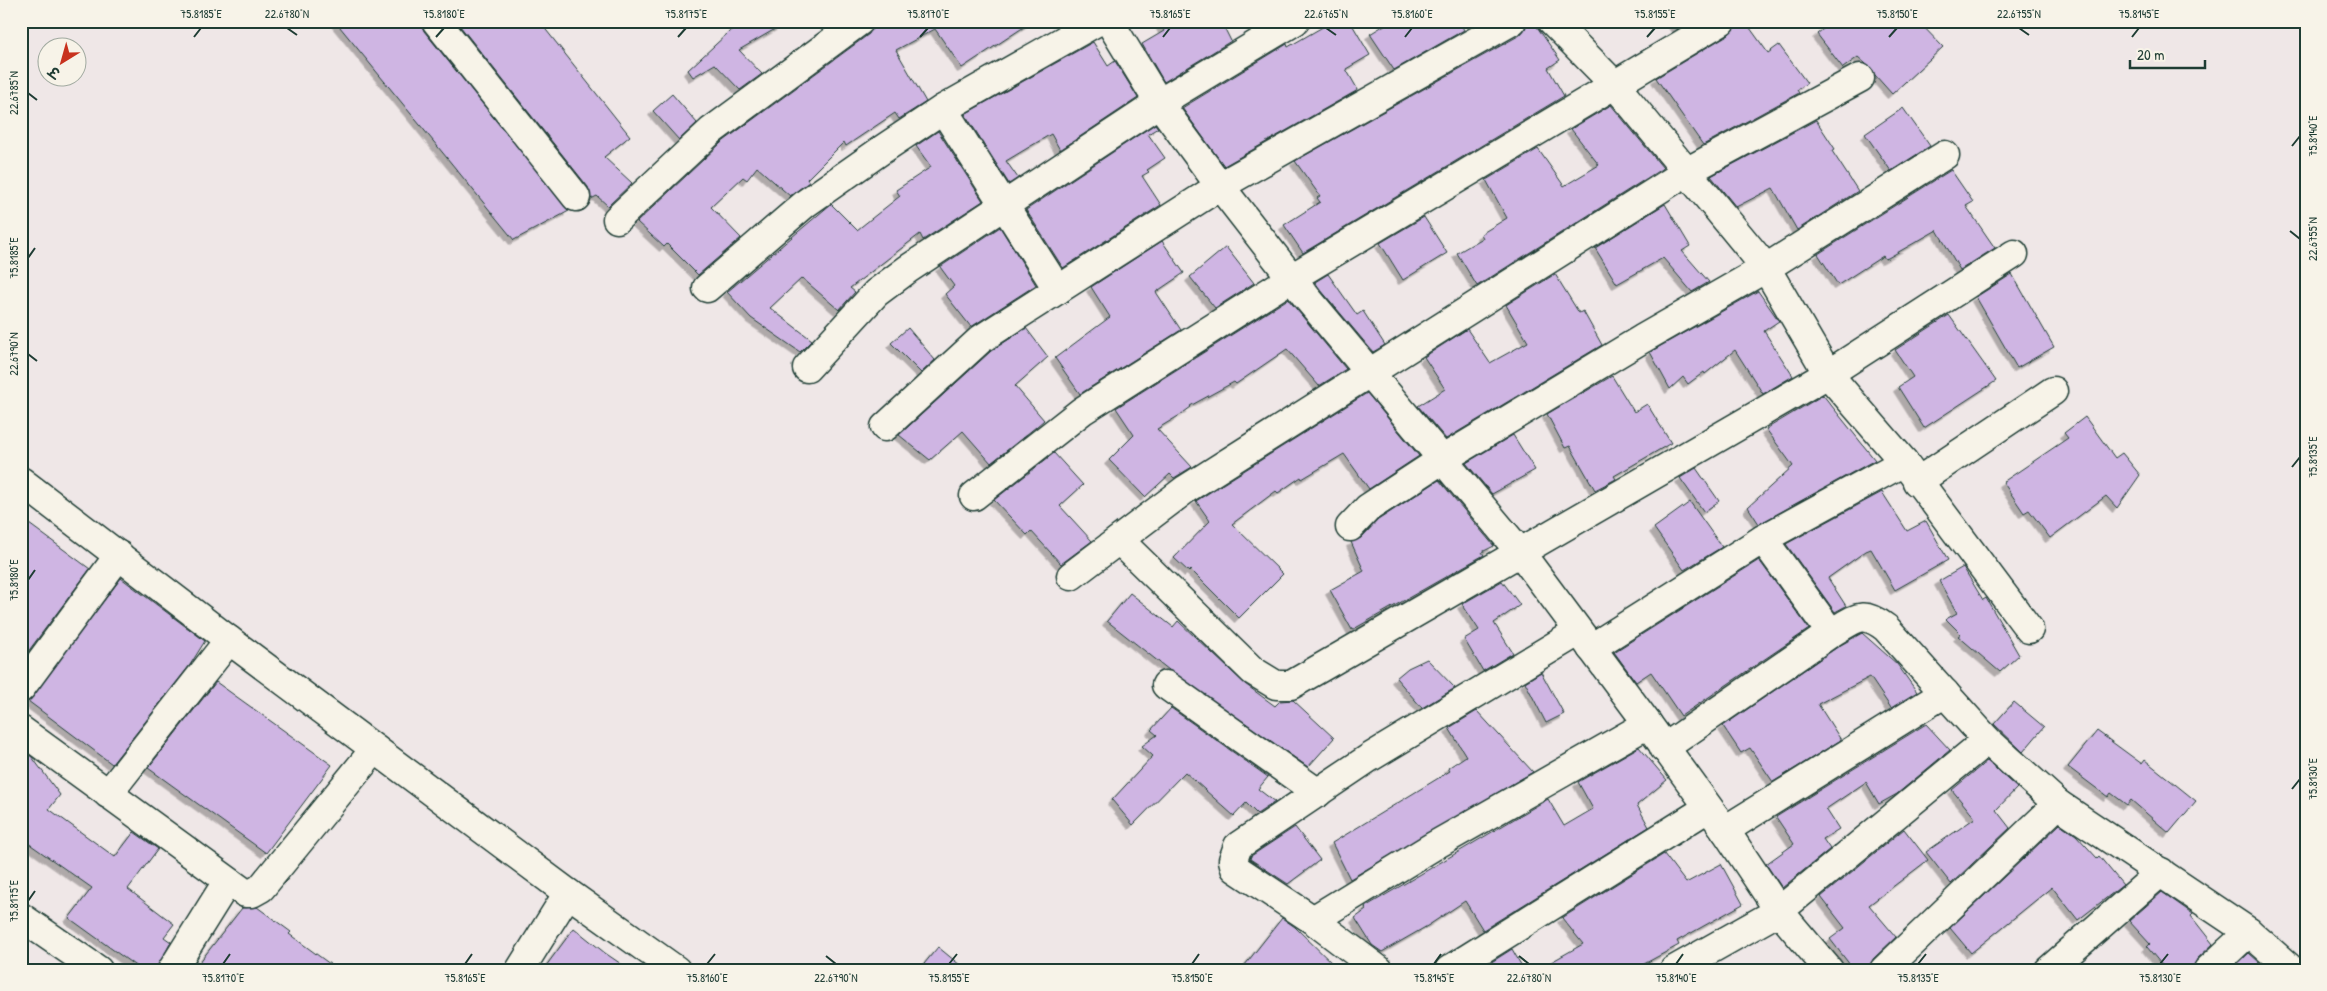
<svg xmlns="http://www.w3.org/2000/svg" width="2327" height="991" viewBox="0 0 2327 991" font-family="'Patrick Hand','Playpen Sans Deva',sans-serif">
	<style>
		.building { fill: #cfb5e3; stroke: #1f3d34; filter: url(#shadow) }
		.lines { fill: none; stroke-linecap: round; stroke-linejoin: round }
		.minor-casing { stroke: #1f3d34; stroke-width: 31 }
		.minor { stroke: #f7f3e8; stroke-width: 28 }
		.ticks { fill: none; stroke: #1f3d34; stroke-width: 2 }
		.neatline { fill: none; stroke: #1f3d34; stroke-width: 2 }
		.ticks-label { font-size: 12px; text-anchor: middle; fill: #1f3d34 }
	</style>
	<defs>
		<filter id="shadow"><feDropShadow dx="-4.5" dy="4.5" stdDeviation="0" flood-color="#0004"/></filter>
	</defs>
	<rect width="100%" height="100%" fill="#efe7e7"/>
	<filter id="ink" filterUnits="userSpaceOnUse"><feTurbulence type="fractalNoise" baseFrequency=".02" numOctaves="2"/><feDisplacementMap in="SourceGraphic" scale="10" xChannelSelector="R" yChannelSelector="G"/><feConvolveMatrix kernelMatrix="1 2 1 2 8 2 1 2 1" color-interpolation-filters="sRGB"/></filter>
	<g filter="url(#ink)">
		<!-- building -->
		<g class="building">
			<polygon points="335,21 421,21 424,31 569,211 514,240"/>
			<polygon points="456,21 539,21 630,136 604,157 632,183 608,206 597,196 591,199 588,187"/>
			<polygon points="741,21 789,21 739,50 762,74 740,90 715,64 693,77 688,70"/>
			<polygon points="875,21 1033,21 962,68 935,29 896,50 926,102 899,119 895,113 846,146 844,142 807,179 809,182 790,196 757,167 747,180 743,177 711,207 741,238 698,275 667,244 664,247 637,222 721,143 869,34"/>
			<polygon points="1159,21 1221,21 1231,41 1164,82 1142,44 1164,31"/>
			<polygon points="1333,21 1350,21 1370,55 1346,69 1358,90 1224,166 1182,108 1287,44 1288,47"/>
			<polygon points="1391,21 1459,21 1464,30 1394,70 1370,34"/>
			<polygon points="1528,21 1533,21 1560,60 1548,68 1564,96 1303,253 1284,225 1320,202 1317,198 1320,196 1295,161 1520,35 1525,29"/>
			<polygon points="1671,21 1690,21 1677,29"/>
			<polygon points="1737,21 1745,21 1768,53 1779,45 1807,83 1797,90 1799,93 1703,145 1656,78 1729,34 1734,29"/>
			<polygon points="1833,21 1918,21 1943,47 1892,94 1875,75 1873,70 1858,57 1843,68 1817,34"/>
			<polygon points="1093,42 1108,66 1115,61 1138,98 1060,150 1051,134 1006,161 1018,178 1009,184 965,114"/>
			<polygon points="672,94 697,123 679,140 653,111"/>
			<polygon points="1611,105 1663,168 1477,286 1457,253 1483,238 1481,234 1507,218 1486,180 1538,149 1564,186 1599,165 1571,129"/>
			<polygon points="1903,108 1930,146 1891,171 1865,134"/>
			<polygon points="1816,120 1835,149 1832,151 1858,191 1797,230 1773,188 1736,207 1711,176"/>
			<polygon points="1155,124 1158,128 1148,134 1165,158 1147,170 1149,172 1142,176 1161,205 1063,268 1026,210"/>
			<polygon points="938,131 983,201 923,240 920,234 850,288 855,292 839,310 802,278 770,308 812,340 800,352 751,318 727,292 831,204 857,230 900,196 896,190 931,167 916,146"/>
			<polygon points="1951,170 1973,202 1966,206 1995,248 1960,270 1937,230 1888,258 1885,259 1883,256 1838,285 1818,254"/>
			<polygon points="1665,204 1690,246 1682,251 1709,282 1692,292 1663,258 1617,284 1595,248"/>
			<polygon points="1424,217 1447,253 1403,280 1380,243"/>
			<polygon points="1000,227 1036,285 971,327 945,294 954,286 940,267"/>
			<polygon points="1162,241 1184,273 1156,292 1181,330 1080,394 1055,358 1110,317 1091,287"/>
			<polygon points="1226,247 1254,283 1215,308 1190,277"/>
			<polygon points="1328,274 1357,315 1363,311 1385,345 1373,352 1320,289 1315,282"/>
			<polygon points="1555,274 1579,313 1583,311 1602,345 1446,439 1418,406 1445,389 1424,357 1467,329 1490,363 1528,342 1506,305"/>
			<polygon points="2012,274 2054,347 2017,368 1976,297"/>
			<polygon points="1758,291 1779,321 1764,331 1793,376 1763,394 1735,350 1705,374 1704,372 1688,384 1683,377 1670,389 1650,352"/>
			<polygon points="1288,299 1346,369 1319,386 1287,349 1236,384 1234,382 1190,406 1191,407 1180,415 1157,429 1192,467 1174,478 1170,474 1145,497 1109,460 1134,435 1116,408"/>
			<polygon points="1949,315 1996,381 1924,428 1898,387 1913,377 1895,350"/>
			<polygon points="908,328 935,360 921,373 891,343"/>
			<polygon points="1026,328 1048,357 1015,386 1044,420 1036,427 991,463 963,431 930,460 899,435 991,351"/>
			<polygon points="1612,376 1634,412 1647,404 1671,443 1614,476 1616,479 1595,490 1570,446 1565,448 1547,414"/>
			<polygon points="1367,393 1419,456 1369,489 1344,454 1302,479 1301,477 1278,493 1276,491 1232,524 1283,574 1239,618 1191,570 1189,572 1174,558 1210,521 1196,501"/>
			<polygon points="1823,395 1875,460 1759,524 1748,507 1793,466 1766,429"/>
			<polygon points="2085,417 2115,458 2122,453 2140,475 2117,508 2106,496 2050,538 2029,510 2024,513 2003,482 2068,438 2064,433"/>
			<polygon points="1513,435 1535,470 1492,494 1466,463"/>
			<polygon points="1054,453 1083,485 1060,506 1092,541 1061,564 1031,531 1027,535 994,500"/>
			<polygon points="1696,468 1719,501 1704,512 1680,478"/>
			<polygon points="1439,480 1494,546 1482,552 1484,555 1352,630 1330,590 1364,571 1351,542 1361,538 1378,520"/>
			<polygon points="1882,492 1907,531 1926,521 1948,560 1895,590 1871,549 1866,551 1828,578 1846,606 1835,612 1786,544"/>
			<polygon points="1690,502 1722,547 1684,570 1654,528"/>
			<polygon points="21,518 90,569 21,661"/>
			<polygon points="1759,560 1809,629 1681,716 1651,672 1636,682 1614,652"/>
			<polygon points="1963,567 1983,600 1986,598 2019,655 2000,672 1958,636 1961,634 1946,619 1957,613 1939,581"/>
			<polygon points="121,578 205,641 190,665 112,764 28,701"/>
			<polygon points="1502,581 1520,605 1494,623 1513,653 1483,671 1464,639 1479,630 1462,604"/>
			<polygon points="1130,593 1173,627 1178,621 1245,684 1275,706 1280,701 1293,700 1334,738 1308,767 1169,670 1107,621"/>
			<polygon points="1862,633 1897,664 1917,692 1891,708 1870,677 1818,704 1841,740 1773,782 1750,748 1741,753 1723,726 1839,646"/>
			<polygon points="1427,659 1455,688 1422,708 1396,678 1408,668"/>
			<polygon points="1541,672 1564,714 1546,723 1525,682"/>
			<polygon points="216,682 332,765 266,853 148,768"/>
			<polygon points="2014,702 2044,727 2023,752 1994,724"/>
			<polygon points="1171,708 1268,777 1258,789 1275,802 1257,814 1246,803 1234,816 1185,772 1133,825 1112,800 1153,756 1142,746 1157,735 1151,730"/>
			<polygon points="1477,711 1533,772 1350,879 1332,843 1450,771 1448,768 1466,756 1449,728"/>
			<polygon points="1926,724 1950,750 1897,794 1879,804 1866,782 1826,809 1839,829 1823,839 1830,849 1782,888 1766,864 1794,844 1776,817"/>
			<polygon points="2097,731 2142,764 2145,760 2196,801 2169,833 2131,800 2127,805 2111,793 2108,797 2068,767"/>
			<polygon points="1639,747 1667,780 1637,805 1649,827 1483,930 1465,901 1429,925 1382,952 1372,945 1355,918 1366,910 1365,907 1548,799 1564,826 1593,809 1578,782"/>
			<polygon points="21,750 32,757 60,795 49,809 115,857 134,832 158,849 128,889 174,924 164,937 171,942 156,970 141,970 69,918 92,888 21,838"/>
			<polygon points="1987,761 2017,788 1996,810 2010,828 1951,884 1926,852 1975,818 1952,790"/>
			<polygon points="2060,824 2076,835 2097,858 2099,856 2123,885 2078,920 2052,887 1971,953 1950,928"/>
			<polygon points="1295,827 1320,860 1288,884 1250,859 1251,856"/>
			<polygon points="1904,829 1928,860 1869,905 1896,937 1873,959 1869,970 1854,970 1830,939 1845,928 1821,897"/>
			<polygon points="1664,854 1686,883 1721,864 1743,904 1677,941 1679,945 1633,970 1537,970 1583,944 1562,918"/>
			<polygon points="2162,892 2193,914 2191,916 2213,944 2197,959 2193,970 2166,970 2147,947 2150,944 2129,921"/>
			<polygon points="257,907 291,932 289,934 338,970 191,970 196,961 199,963 242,908"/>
			<polygon points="1282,918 1295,927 1339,970 1241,970"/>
			<polygon points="574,928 605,953 630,970 543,970"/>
			<polygon points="938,947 966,970 919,970"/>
			<polygon points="1512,949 1524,970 1479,970"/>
			<polygon points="2249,953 2268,970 2231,970"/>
		</g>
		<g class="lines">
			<!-- minor casing -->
			<g class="minor-casing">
				<g id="minor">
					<polyline points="436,21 576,197"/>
					<polyline points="1109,21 1159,103 1220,186 1308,299 1520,552 1648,724 1725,830 1779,911 1674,970"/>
					<polyline points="1552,21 1616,86 1766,268 1828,374 1904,462 2029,629"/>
					<polyline points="943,109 1058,290"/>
					<polyline points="617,219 711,131 860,21"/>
					<polyline points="707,288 806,203 883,149 943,109 1098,21"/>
					<polyline points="807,368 876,293 908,269 1159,103 1295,21"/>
					<polyline points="885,427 981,339 1220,186 1512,21"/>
					<polyline points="21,481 229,640 568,893 676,970"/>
					<polyline points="1917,482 2053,391"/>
					<polyline points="974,496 1082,411 1293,277 1721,21"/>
					<polyline points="1350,527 1368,508 1443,459 1642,339 1766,268 1945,155"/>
					<polyline points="1763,539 1831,633"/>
					<polyline points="1119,540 1253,671 1276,685 1291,685 1828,374 2014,254"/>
					<polyline points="1071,576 1186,489 1688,171 1860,78"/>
					<polyline points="1591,648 1763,539 1904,462"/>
					<polyline points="1166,685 1318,793"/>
					<polyline points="21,688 119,555"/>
					<polyline points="21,730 245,893 252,893 261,888 375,749"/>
					<path d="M1664,748l167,-115c25,-14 30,-24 55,-5l101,112 71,64 191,128 43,38"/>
					<polyline points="108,794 229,640"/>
					<polyline points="1725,830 1945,693"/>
					<polyline points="21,917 98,970"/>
					<polyline points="1313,920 1432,847 1648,724"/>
					<polyline points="172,970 227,882"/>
					<polyline points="520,970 568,893"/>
					<polyline points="1379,970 1313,920 1235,868 1233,860 1238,846 1369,758 1578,632"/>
					<polyline points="1449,970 1708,808"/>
					<polyline points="1829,970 1779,911 1987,740"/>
					<polyline points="1884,970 2058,804"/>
					<polyline points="2049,970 2161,872"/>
					<polyline points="2208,970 2249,932"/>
				</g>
			</g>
			<!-- minor -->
			<use href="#minor" class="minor"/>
		</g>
	</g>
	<!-- ticks -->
	<path class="ticks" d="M287,28l10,7M1326,28l10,7M2019,28l10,7M194,37l7,-9M436,37l8,-9M678,37l8,-9M920,37l8,-9M1163,37l7,-9M1405,37l7,-9M1647,37l8,-9M1889,37l8,-9M2132,37l7,-9M28,93l9,7M2292,146l8,-10M2290,231l10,8M28,258l7,-10M28,354l9,7M2292,467l8,-10M28,580l7,-10M2292,789l8,-10M28,901l7,-10M826,956l10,8M1519,956l10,8M223,964l7,-10M465,964l7,-10M707,964l8,-10M949,964l8,-10M1192,964l7,-10M1434,964l7,-10M1676,964l7,-10M1918,964l8,-10M2160,964l8,-10"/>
	<!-- margin -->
	<rect width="2327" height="991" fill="none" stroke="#f7f3e8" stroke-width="55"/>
	<!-- north arrow -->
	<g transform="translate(62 62) rotate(217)"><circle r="24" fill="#f7f3e8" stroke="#a1aaa0"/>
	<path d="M0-4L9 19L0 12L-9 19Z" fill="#c8321e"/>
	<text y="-8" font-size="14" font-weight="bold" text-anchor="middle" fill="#1f3d34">उ</text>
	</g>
	<!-- scale -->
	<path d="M2130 60v8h75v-8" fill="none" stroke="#1f3d34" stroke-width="2.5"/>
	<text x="2137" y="60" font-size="15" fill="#1f3d34" stroke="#f7f3e8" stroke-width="4" paint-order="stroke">20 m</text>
	<rect x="28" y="28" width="2272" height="936" class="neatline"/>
	<g class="ticks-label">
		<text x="201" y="18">75.8185°E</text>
		<text x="287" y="18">22.6780°N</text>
		<text x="444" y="18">75.8180°E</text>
		<text x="686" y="18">75.8175°E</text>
		<text x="928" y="18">75.8170°E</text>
		<text x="1170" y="18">75.8165°E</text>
		<text x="1326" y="18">22.6765°N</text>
		<text x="1412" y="18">75.8160°E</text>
		<text x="1655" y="18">75.8155°E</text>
		<text x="1897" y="18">75.8150°E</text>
		<text x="2019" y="18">22.6755°N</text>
		<text x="2139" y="18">75.8145°E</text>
		<text transform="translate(14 93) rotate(-90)" y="4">22.6785°N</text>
		<text transform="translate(2313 136) rotate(-90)" y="4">75.8140°E</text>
		<text transform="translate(2313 239) rotate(-90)" y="4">22.6755°N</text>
		<text transform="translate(14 258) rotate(-90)" y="4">75.8185°E</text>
		<text transform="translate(14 354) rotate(-90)" y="4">22.6790°N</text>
		<text transform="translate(2313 457) rotate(-90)" y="4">75.8135°E</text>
		<text transform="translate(14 580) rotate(-90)" y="4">75.8180°E</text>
		<text transform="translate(2313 779) rotate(-90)" y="4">75.8130°E</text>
		<text transform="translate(14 901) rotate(-90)" y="4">75.8175°E</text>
		<text x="223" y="982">75.8170°E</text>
		<text x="465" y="982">75.8165°E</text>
		<text x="707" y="982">75.8160°E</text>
		<text x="836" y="982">22.6790°N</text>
		<text x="949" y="982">75.8155°E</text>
		<text x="1192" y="982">75.8150°E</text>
		<text x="1434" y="982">75.8145°E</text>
		<text x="1529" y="982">22.6780°N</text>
		<text x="1676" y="982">75.8140°E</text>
		<text x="1918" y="982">75.8135°E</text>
		<text x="2160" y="982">75.8130°E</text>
	</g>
</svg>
